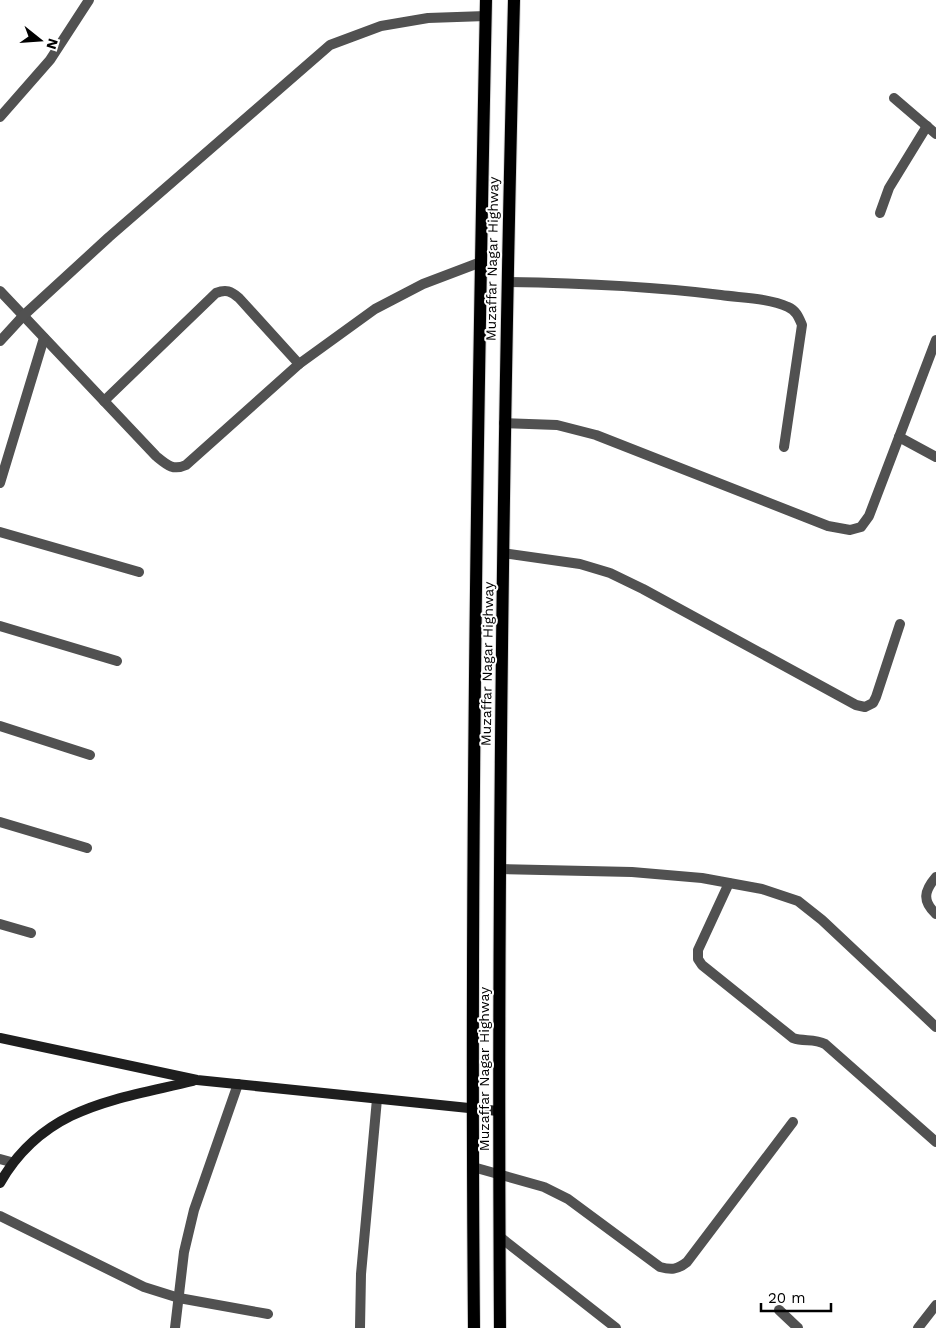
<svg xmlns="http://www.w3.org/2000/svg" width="936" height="1328" viewBox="0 0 936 1328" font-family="'Work Sans',sans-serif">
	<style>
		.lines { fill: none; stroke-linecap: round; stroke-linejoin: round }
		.primary-casing { stroke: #dbdbdb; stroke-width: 14 }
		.street { stroke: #515151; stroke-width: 10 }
		.secondary { stroke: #1e1e1e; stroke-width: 10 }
		.primary { stroke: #000; stroke-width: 12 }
		.labels { text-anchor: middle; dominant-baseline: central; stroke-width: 4; stroke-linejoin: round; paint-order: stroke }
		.street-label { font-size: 14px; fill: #000; stroke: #fff }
	</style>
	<rect width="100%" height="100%" fill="#fff"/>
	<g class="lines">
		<!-- primary casing -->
		<g class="primary-casing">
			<g id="primary">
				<path d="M474,1328c-4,-443 3,-885 12,-1328"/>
				<path d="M500,1328c-3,-443 3,-885 14,-1328"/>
			</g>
		</g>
		<!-- street -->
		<g class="street">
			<polyline points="894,98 936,134"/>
			<polyline points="0,117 50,60 89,0"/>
			<polyline points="880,213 889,188 927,126"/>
			<path d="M507,282c72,1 143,4 214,13 22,3 47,3 67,12 8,3 11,11 14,18l-18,122"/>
			<path d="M0,291l156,165c11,9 17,15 30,9l113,-101 76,-55 48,-25 58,-22"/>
			<polyline points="0,341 24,315 109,237 330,45 381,26 428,18 486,16"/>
			<path d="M104,401l112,-108c10,-4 15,-2 23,5l60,66"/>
			<polyline points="504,423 557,425 596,435 828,526 850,530 861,527 869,516 936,340"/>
			<polyline points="899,437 936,457"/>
			<polyline points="0,483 44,338"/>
			<polyline points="0,532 139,572"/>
			<polyline points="503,553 580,564 610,573 643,589 856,705 865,707 873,703 876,697 900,624"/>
			<polyline points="0,626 117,661"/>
			<polyline points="0,726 90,755"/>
			<polyline points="0,822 87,848"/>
			<polyline points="500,869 632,872 702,878 762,889 798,901 822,920 936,1027"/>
			<path d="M936,877c-12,14 -14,24 0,37"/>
			<path d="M729,883l-31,67v9l4,6 91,73c11,4 21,0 32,6l111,98"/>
			<polyline points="0,924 31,933"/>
			<polyline points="0,1159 11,1162"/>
			<path d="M473,1167l71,20 24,12 92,68c11,3 17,3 27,-5l106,-140"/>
			<polyline points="0,1216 144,1287 179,1298 268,1314"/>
			<polyline points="500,1237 616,1328"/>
			<polyline points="779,1310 798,1328"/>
			<polyline points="175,1328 184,1252 194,1210 238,1084"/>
			<polyline points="360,1328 361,1274 377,1099"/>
			<polyline points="918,1328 936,1305"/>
		</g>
		<!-- secondary -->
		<g class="secondary">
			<polyline points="0,1038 197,1080 498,1111"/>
			<path d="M0,1183c44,-77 115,-83 193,-102"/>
		</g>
		<!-- primary -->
		<use href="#primary" class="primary"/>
	</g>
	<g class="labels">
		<!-- street labels -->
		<g class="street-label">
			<text transform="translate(492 259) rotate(-89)">Muzaffar Nagar Highway</text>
			<text transform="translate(487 664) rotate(-89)">Muzaffar Nagar Highway</text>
			<text transform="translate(484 1069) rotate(-90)">Muzaffar Nagar Highway</text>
		</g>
	</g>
	<!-- north arrow -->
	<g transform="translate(40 40) rotate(107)" stroke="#ffffff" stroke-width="4" paint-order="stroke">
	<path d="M0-4L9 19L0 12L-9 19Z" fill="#000000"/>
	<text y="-8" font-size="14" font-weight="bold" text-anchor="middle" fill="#000000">N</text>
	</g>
	<!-- scale -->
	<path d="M761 1303v8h70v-8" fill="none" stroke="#000000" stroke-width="2.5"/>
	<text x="768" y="1303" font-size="15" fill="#000000" stroke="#ffffff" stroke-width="4" paint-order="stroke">20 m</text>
</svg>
